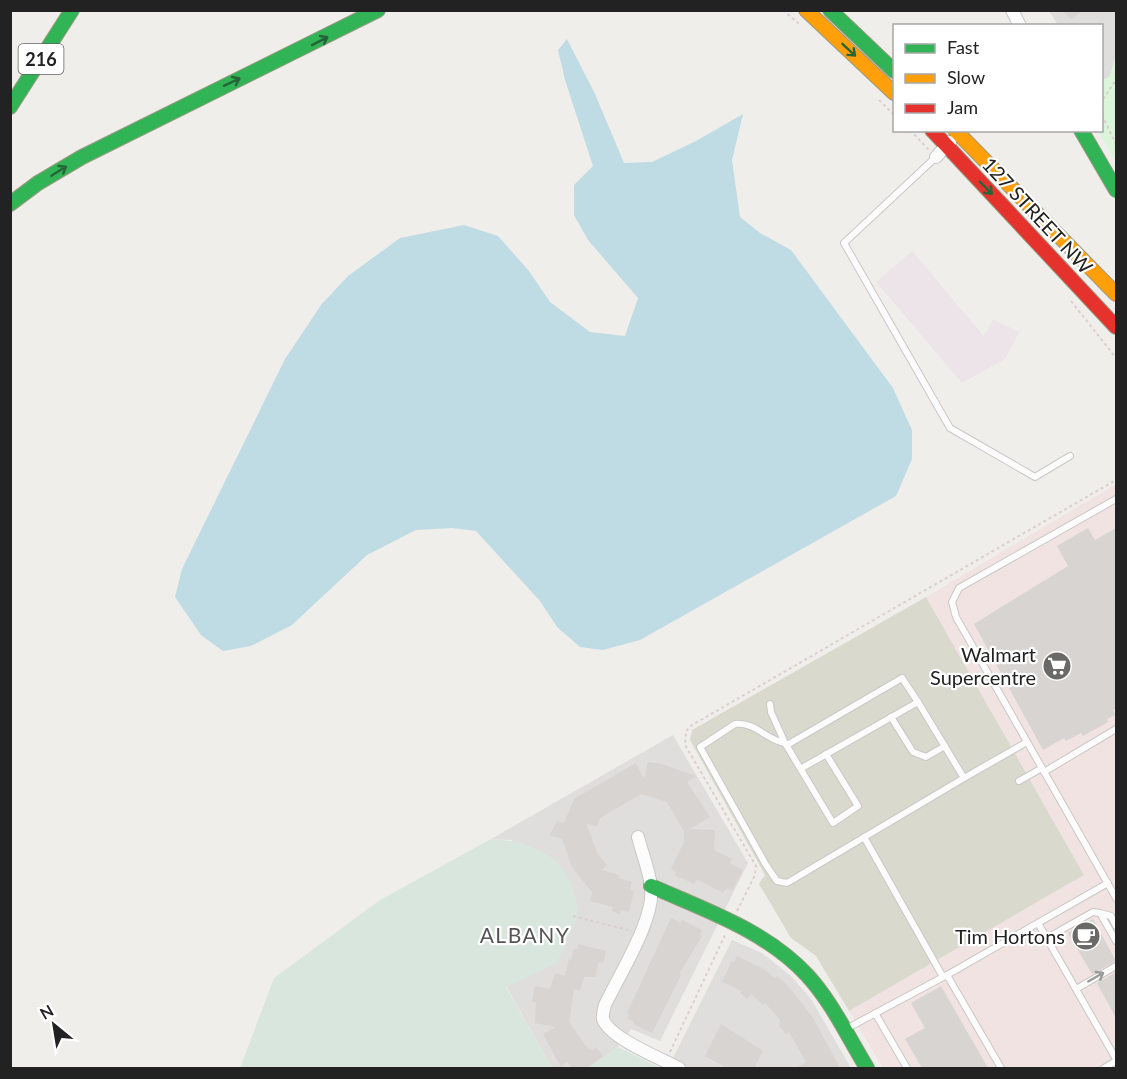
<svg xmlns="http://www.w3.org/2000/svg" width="1127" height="1079" viewBox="0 0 1127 1079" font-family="Lato,sans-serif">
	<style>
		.residential { fill: #dfdedc }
		.commercial { fill: #f1e3e1 }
		.industrial { fill: #ede4e9 }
		.construction { fill: #d9d9cd }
		.wetland { fill: #d9e6de }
		.park { fill: #daf5da }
		.water { fill: #bfdbe3 }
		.building { fill: #d7d4d2 }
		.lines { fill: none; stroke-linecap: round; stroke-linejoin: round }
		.lane-casing { stroke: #c9c8c7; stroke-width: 8 }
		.street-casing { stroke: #c9c8c7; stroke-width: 14 }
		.fast-casing { stroke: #999a82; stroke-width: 16 }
		.slow-casing { stroke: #999a82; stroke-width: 16 }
		.jam-casing { stroke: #999a82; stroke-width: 16 }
		.path { stroke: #dccecd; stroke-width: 2; stroke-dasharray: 3 3; stroke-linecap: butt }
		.lane { stroke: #fdfcfc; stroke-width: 6 }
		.street { stroke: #fdfcfc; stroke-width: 12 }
		.fast { stroke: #30b455; stroke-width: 14 }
		.slow { stroke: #ff9f0a; stroke-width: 14 }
		.jam { stroke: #e5322d; stroke-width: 14 }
		.oneway { stroke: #286439 }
		.oneway2 { stroke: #9a9a9a }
		.labels { text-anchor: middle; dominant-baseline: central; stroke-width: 4.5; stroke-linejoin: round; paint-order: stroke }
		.shield { fill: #fff; stroke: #646464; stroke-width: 1.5 }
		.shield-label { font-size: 18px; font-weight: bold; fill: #222 }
		.street-label { font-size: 20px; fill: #222; stroke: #fff }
		.poi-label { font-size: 20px; fill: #222; stroke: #fff; text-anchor: end }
		.neighbourhood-label { font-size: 21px; letter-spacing: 1.5px; fill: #555; stroke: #fff }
	</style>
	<rect width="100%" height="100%" fill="#f0eeeb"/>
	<!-- residential -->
	<g class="residential">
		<polygon points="1049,11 1116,11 1116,55 1110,76 1102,81 1102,26 1058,25"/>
		<polygon points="673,735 748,863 660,1041 631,1029 618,1047 589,1068 552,1068 506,986 512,840 491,839"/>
		<polygon points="732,940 762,953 791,976 811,999 851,1068 668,1068"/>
	</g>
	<!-- commercial -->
	<polygon class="commercial" points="1116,484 1116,1068 883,1068 849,1011 1084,875 926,597"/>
	<!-- industrial -->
	<polygon class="industrial" points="912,251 984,336 993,319 1019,332 1005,359 962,383 876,282"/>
	<!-- construction -->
	<polygon class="construction" points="926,597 1084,875 849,1011 816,956 791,938 759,884 765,875 690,740 692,730"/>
	<!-- wetland -->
	<g class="wetland">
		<path d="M491,839c37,2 73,15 83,54 1,5 4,13 4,18 -3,16 -15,37 -21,52l-51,24 46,81h-312l34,-90 106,-78z"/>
		<polygon points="618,1047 660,1068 589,1068"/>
	</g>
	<!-- park -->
	<polygon class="park" points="1116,55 1116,162 1098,131 1102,130 1102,81 1110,76"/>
	<!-- water -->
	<polygon class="water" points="567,39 595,94 624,163 652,162 696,141 743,114 732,160 740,217 760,233 791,250 893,388 912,430 912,459 896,496 640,640 603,650 580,647 557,627 540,601 476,531 452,528 416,530 367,555 292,625 251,646 223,651 201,635 175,597 182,569 285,359 321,305 348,276 400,238 464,225 498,236 529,271 550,302 590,332 625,336 638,298 588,240 574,215 574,185 593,166 565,80 558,50"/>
	<!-- building -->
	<g class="building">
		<polygon points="1063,10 1083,10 1071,20"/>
		<polygon points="1088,528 1095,540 1116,528 1116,708 1113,710 1115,715 1107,719 1108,722 1083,736 1081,733 1066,741 1064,738 1043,750 974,624 1068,566 1057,546"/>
		<polygon points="648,762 662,764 696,776 687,782 710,817 690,829 715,830 714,850 732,859 730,863 743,870 732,891 726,888 723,893 697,879 694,884 675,875 676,872 671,869 684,842 684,831 667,802 641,794 600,818 597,827 586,823 597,853 607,865 601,870 619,875 619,878 632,882 630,890 634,891 629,912 621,910 620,914 612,911 613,907 590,901 592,892 572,867 562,839 550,835 557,821 564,823 574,799 636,763 644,779"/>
		<polygon points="671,918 681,923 682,920 702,930 700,935 702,936 679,974 681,975 652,1033 633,1024 634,1022 627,1018 629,1014 627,1013"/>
		<polygon points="1093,919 1116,961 1092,974 1068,933"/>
		<polygon points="578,944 606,951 603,963 599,962 595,977 584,977 580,991 574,989 569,1022 588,1049 590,1048 592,1051 596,1047 603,1056 587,1068 572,1068 567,1062 561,1067 543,1034 556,1027 535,1023 536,1002 532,1002 535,986 550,989 555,973 565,976 569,959 571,960 574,949 577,949"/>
		<polygon points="737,956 762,968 775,978 777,976 789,987 813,1018 840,1068 796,1068 806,1062 789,1032 786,1034 779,1026 780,1020 765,1003 763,1005 751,994 747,999 740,993 742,991 722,982 732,961 734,962"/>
		<polygon points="1116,972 1116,1018 1097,983"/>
		<polygon points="941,986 961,1021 988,1068 922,1068 905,1039 925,1028 911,1003"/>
		<polygon points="721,1024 763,1051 754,1068 727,1068 705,1056"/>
	</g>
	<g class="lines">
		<!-- lane casing -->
		<g class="lane-casing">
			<g id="lane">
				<polyline points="936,157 844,243 950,428 1035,477 1070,456"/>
				<polyline points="1116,499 959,588 952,602 956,617 1116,898"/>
				<polyline points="770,704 771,712 785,743 833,823 858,806 826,754"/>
				<polyline points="891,717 913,752 926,757 945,746"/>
				<path d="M785,743c-19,-3 -29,-21 -50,-19l-35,23 66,118 11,16 10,2 177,-105"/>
				<polyline points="787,745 902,678 918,702"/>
				<polyline points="802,768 918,702 964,778 1027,742"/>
				<polyline points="1044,772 1116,729"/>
				<polyline points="1019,781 1042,768"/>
				<polyline points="864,837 943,977"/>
				<polyline points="1100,913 1111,916 1116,926"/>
				<polyline points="1038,923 1116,1059"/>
				<polyline points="1047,938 1093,912 1100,913 1116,941"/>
				<polyline points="947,975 1001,1068"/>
				<polyline points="1076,989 1116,966"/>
				<polyline points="875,1013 907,1068"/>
				<polyline points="846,1029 947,975 1108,883"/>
				<polyline points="1104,1068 1116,1061"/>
			</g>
		</g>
		<!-- street casing -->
		<g class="street-casing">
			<g id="street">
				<polyline points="1012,10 1020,26"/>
				<polyline points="936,157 950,142"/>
				<path d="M638,837c4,16 11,33 13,49 5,32 -32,89 -46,119 -1,5 -3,9 -2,14 6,19 59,40 76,49"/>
			</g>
		</g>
		<!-- fast casing -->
		<g class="fast-casing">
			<g id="fast">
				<polyline points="830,10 894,71"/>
				<polyline points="10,107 72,10"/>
				<polyline points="1081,130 1116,190"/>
				<polyline points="10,204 38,183 82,157 378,10"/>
				<path d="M651,886c54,24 114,44 156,89 25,27 41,62 60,93"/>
			</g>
		</g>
		<!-- slow casing -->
		<g class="slow-casing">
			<g id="slow">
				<polyline points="806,10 894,93"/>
				<polyline points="955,130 1116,294"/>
			</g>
		</g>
		<!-- jam casing -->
		<g class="jam-casing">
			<polyline id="jam" points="932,130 1116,327"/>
		</g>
		<!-- path -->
		<g class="path">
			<polyline points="783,10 799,24"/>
			<polyline points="879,100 894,115"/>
			<polyline points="1102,105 1103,99 1116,80"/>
			<polyline points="1102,115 1116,144"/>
			<polyline points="910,130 929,150"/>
			<polyline points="1071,301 1116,358"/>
			<polyline points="737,911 755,875 756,866 685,745 686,731 692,725 1116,480"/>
			<polyline points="573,916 632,931"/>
			<polyline points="670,1052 725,935"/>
		</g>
		<!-- lane -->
		<use href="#lane" class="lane"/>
		<!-- street -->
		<use href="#street" class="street"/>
		<!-- fast -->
		<use href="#fast" class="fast"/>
		<!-- slow -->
		<use href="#slow" class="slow"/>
		<!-- jam -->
		<use href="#jam" class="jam"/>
	</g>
	<!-- one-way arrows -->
	<defs><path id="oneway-shaft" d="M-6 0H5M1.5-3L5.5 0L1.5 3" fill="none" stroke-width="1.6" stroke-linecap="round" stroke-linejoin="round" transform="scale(1.5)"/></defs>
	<g class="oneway">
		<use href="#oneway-shaft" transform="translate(320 41) rotate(-27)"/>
		<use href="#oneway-shaft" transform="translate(849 50) rotate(43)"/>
		<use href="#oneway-shaft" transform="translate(232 82) rotate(-25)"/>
		<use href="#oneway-shaft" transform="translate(59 171) rotate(-32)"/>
		<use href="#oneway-shaft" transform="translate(986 188) rotate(46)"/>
	</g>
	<use class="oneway2" href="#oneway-shaft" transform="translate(1096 977) rotate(-30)"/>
	<!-- icons -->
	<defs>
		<g id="supermarket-disc" transform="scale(1.5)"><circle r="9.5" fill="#6a6968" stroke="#fff"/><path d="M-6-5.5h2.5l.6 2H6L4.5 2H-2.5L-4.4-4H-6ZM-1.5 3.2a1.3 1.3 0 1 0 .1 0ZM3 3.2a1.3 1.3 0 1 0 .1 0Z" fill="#fff"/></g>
		<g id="cafe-disc" transform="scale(1.5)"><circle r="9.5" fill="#6a6968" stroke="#fff"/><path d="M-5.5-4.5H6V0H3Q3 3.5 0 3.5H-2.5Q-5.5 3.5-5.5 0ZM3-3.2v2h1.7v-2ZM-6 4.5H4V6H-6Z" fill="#fff"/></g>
	</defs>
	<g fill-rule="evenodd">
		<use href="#supermarket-disc" x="1057" y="666"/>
		<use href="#cafe-disc" x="1086" y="936"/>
	</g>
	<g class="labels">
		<!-- shield labels -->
		<rect class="shield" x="18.5" y="44" width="45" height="30" rx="4.5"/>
		<g class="shield-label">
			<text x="41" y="59">216</text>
		</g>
		<!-- street labels -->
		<g class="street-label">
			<text transform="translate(1038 215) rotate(47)">127 STREET NW</text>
		</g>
		<!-- poi labels -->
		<g class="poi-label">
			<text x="1036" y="654">Walmart<tspan x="1036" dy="23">Supercentre</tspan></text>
			<text x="1065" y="936">Tim Hortons</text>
		</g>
		<!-- neighbourhood labels -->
		<g class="neighbourhood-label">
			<text x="525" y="934">ALBANY</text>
		</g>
	</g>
	<!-- border -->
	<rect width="1127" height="1079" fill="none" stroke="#222222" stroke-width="24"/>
	<!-- legend -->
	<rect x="893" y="24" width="210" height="108" fill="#ffffff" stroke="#a7a7a7" stroke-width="1.5"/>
	<rect x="905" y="44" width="30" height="9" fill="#30b455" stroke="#a7a7a7" stroke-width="1.5"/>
	<text x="947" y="54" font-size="18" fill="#222222">Fast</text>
	<rect x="905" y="74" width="30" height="9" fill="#ff9f0a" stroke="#a7a7a7" stroke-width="1.5"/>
	<text x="947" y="84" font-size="18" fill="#222222">Slow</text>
	<rect x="905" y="104" width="30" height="9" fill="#e5322d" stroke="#a7a7a7" stroke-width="1.5"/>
	<text x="947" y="114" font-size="18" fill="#222222">Jam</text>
	<!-- north arrow -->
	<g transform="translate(54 1025) rotate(330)" stroke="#ffffff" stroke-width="4.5" paint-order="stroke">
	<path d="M0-4.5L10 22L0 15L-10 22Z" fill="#222222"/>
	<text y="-9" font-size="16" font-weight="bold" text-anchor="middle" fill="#222222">N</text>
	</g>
</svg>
